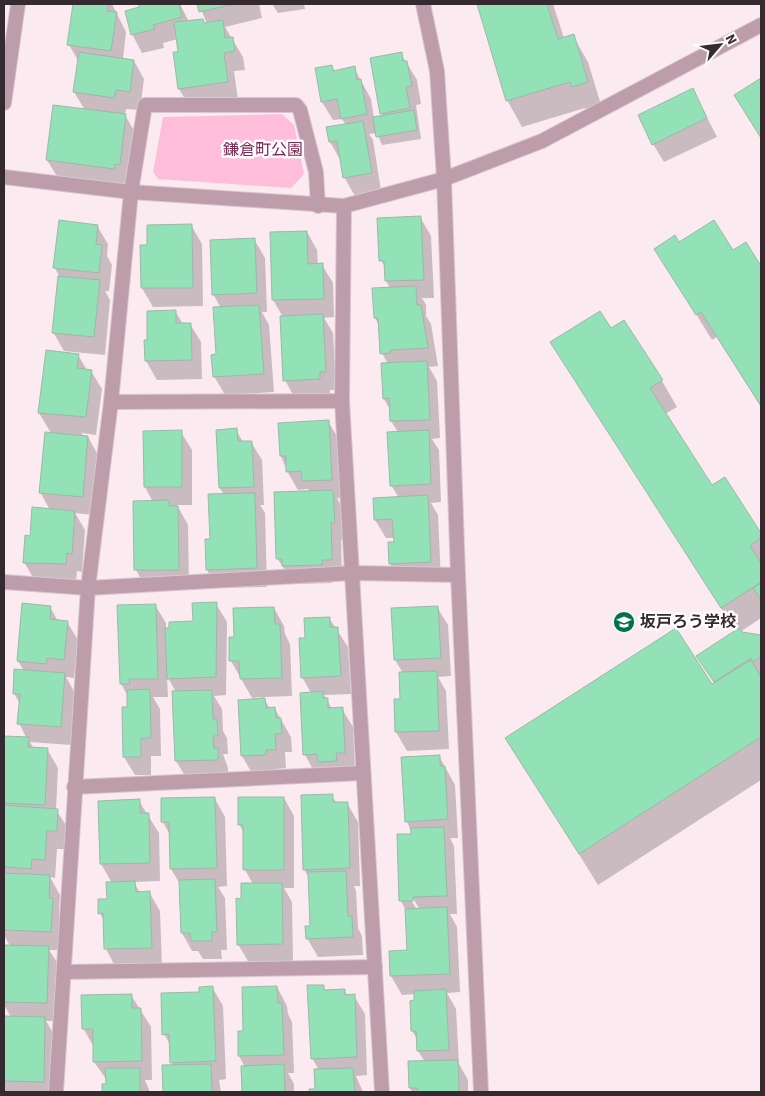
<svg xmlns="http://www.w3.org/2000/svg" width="765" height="1096" viewBox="0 0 765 1096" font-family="'Source Sans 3','Noto Sans JP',sans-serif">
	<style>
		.park { fill: #febeda }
		.shadow { fill: #0003; fill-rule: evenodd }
		.building { fill: #92e1b7; stroke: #9db8a9 }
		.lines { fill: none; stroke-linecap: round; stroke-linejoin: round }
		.minor-casing { stroke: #d8c7ce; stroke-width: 16 }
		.tertiary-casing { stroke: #d8c7ce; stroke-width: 16 }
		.minor { stroke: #be9dab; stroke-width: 14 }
		.tertiary { stroke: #be9dab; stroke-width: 14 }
		.labels { text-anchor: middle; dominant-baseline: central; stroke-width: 5; stroke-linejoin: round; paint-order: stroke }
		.park-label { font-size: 16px; fill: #7b2654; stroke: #fcfcfc }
		.poi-label { font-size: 16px; font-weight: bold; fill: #352a2f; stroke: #fcfcfc; text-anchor: start }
	</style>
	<rect width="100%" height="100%" fill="#fceaf1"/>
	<!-- park -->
	<polygon class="park" points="282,114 294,125 304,174 291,188 158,179 153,172 163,117"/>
	<!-- shadow -->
	<g class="shadow">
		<polygon points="74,4 112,4 126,32 123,59 134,61 144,79 140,110 126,109 125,115 136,134 130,183 125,182 124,187 58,178 47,160 85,110 74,92 79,62 69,45"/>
		<polygon points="140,4 180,4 189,22 204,24 207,24 199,4 259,4 262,18 225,27 243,57 245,70 234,71 238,100 190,107 179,89 178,39 163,43 164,48 142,53 132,34 141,8"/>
		<polygon points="272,4 304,4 305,9 278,13"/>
		<polygon points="478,4 553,4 564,38 573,36 588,62 602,108 588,112 585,108 522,127 507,100"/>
		<polygon points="401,54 417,80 421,104 416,105 421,139 382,145 377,133 369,134 373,140 381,191 355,196 344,177 341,161 330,142 328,128 346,125 342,119 333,120 322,102 316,69 332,66 335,72 354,68 371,99 374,118 383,116 381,113"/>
		<polygon points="761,80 761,138 736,95"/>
		<polygon points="693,90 717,137 664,162 653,144"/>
		<polygon points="420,217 431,236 434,298 422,298 426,305 426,316 431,324 438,366 429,367 437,381 440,438 432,439 439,450 441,502 431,503 438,515 441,580 401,582 390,563 395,538 386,538 375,520 374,500 399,498 391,485 398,432 391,421 391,411 384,399 388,364 382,353 380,327 375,318 373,289 390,288 386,281 386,269 381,260"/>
		<polygon points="191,225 202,244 203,306 153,307 142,288 141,246 148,246"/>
		<polygon points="97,226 108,244 107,256 112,265 109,291 105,291 110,300 105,355 64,351 53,332 59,276 55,268"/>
		<polygon points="307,232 317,250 318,265 322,265 333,283 334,317 324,318 333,333 336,390 330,390 330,397 295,399 285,380 283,317 273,300 271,233"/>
		<polygon points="254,239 265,258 267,312 262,312 269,325 274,392 225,395 214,376 221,308 213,294"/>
		<polygon points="745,243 761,269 761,407 717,337 712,340 656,249 679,244 733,252"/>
		<polygon points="175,311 183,324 190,324 201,342 202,379 157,380 146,361 145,341 149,341"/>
		<polygon points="611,330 662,381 677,407 665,414 712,487 725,479 761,535 761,618 740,632 761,636 761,780 598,885 507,738 712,686 715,684 698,656 736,632 552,343"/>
		<polygon points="47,351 78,355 87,370 91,371 102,389 96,435 82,433 82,436 88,437 98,455 93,515 75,513 85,530 82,572 77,571 76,582 35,581 24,562 31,537 50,510 40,492 51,433 39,413"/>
		<polygon points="328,421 339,440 342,498 337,498 343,510 345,541 341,540 342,578 332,579 332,583 294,584 277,558 310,492 308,489 298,490 287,471 281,456 279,424"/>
		<polygon points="236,430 243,442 251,442 262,460 264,505 260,505 265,513 267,587 218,588 207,570 211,540 224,495 220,488"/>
		<polygon points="144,432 181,432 192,450 192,505 177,505 188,525 189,588 146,588 136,570 153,502 145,487"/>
		<polygon points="216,604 227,622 226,695 214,696 222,709 223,731 227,738 228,754 223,754 228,768 228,778 187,779 176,761 176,692 167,676 168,697 153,697 160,709 161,756 151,756 151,775 135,775 124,757 128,696 121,684 118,606 155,605 166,623 166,630 195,623"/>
		<polygon points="50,607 58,621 67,622 78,640 74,678 66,677 75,693 71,745 30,742 34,749 47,749 58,768 56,810 68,828 67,849 57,849 55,878 50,877 60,895 59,912 63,918 61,950 49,950 59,965 57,1021 46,1021 55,1036 54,1092 4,1092 4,1017 11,1017 4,1005 4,946 10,946 4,935 4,737 27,739 19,723 20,704 14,693 24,671 18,661"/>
		<polygon points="437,607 448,625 451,676 438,677 446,691 449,749 407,751 396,732 395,700 401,700 403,673 395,660"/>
		<polygon points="274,608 284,626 285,634 290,644 292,696 263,697 270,709 275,709 291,737 292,752 285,752 286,768 276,769 276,773 253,775 242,756 239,701 261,700 261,697 252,698 231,661 235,638"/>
		<polygon points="329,618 348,647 351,694 324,695 332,709 342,709 353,727 355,771 315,773 305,755 311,693 302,677 306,639"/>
		<path d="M439,756l16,29 3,53h-8l4,8 3,68h-7l7,13 3,65 -13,1 9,16 3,55 9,16v12h-56l-2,-4 15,-26 -7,-11v-11l-6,-9 3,-37 -13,1 -11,-19 -1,-24 18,-1 -2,-40 -5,-10 -3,-66h14l-5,-14zM411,895l9,15h-3l-8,-14z"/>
		<polygon points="332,796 337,804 347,803 358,822 360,886 354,886 356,891 358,928 362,936 363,955 318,957 307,938 311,927 309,878 304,869"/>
		<polygon points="284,798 294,816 294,888 284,888 292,902 293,962 249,963 238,944 242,900 253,884 245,870 244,833 239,824"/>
		<polygon points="215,799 225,817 227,886 218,887 225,898 227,950 221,950 222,959 203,959 198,951 192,951 182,933 180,884 171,869 171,836 162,821"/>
		<polygon points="139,801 159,833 160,881 134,882 140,893 149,892 160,911 162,966 116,968 106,949 105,923 100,913 108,900 112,883 101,864 99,802"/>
		<polygon points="323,986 326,991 344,990 348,996 354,996 365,1014 367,1075 356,1076 363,1092 310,1092 317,1090 319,1070 312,1058"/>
		<polygon points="212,987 223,1006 226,1079 219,1080 221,1092 164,1092 163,1066 173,1066 171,1046 164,1034"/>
		<polygon points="277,987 287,1006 288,1014 292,1022 294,1073 288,1073 294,1084 294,1092 243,1092 242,1067 245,1067 239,1056 244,1032"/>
		<polygon points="131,995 151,1027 152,1080 145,1080 150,1092 103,1092 103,1085 107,1085 107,1080 94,1062 94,1047 83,1028"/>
	</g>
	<!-- building -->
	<g class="building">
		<polygon points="73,4 108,4 107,11 117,12 111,51 67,45"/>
		<polygon points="139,4 179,4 182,17 153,25 155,29 131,35 125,11 139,7"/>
		<polygon points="197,4 235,4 199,12"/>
		<polygon points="477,4 547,4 558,39 574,34 588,82 572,87 570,82 506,101"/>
		<polygon points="203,19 204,23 223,20 225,38 233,37 235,51 224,53 228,82 178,89 173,52 178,52 174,22"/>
		<polygon points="79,52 134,60 130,92 116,90 114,98 73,92"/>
		<polygon points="402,52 403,61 407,61 412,86 406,87 410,108 380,114 370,58"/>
		<polygon points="332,65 333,71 355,66 357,80 361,79 367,114 341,119 337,99 321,102 315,68"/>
		<polygon points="761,78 761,138 734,95"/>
		<polygon points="693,88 707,118 652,145 638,115"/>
		<polygon points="53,105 126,114 120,165 115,164 114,169 46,160"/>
		<polygon points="414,110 417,130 376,137 373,117"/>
		<polygon points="363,121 372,173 343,178 337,141 329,142 326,127"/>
		<polygon points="421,216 424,280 385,281 384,261 379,261 377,218"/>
		<polygon points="59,220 98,225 96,244 102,245 99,273 53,268"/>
		<polygon points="714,220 733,250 746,242 761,266 761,406 701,312 696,315 654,249 675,235 679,242"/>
		<polygon points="192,224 193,288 141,288 140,245 147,245 147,225"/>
		<polygon points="307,231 308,264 323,263 324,299 272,300 270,232"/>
		<polygon points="255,238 257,293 212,295 210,240"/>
		<polygon points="58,276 100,280 94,337 52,333"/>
		<polygon points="416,286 417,305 421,305 428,348 390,350 390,353 380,354 378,318 374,318 372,288"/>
		<polygon points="259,305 264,374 213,377 211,355 216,354 213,307"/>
		<polygon points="176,310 176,323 191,323 192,360 145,361 144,340 147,340 147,311"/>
		<polygon points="600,311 611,328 624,320 663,380 650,388 712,485 725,477 761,533 761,538 750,546 761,563 761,582 721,608 550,342"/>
		<polygon points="323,314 326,372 320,372 320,379 283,381 280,316"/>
		<polygon points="46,350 79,354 77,368 92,370 86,417 38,413"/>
		<polygon points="427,361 430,420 390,421 389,398 383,399 381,363"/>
		<polygon points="329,420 332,480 302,481 301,471 286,472 286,456 280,456 278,423"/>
		<polygon points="237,428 238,441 252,441 254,487 219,488 216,430"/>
		<polygon points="182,430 182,487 144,487 143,431"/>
		<polygon points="429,430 431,484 390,486 387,432"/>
		<polygon points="45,432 88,436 83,497 39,493"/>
		<polygon points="333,490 335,523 331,522 332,560 322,560 322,565 282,566 282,559 276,559 274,492"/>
		<polygon points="255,493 257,568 206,570 205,539 210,539 208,494"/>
		<polygon points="428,495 431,562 389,564 388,542 394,542 392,519 374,520 373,498"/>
		<polygon points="169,500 169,506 178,506 179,570 134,570 133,501"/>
		<polygon points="32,507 75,511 72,554 67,553 66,564 23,563 25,535 30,536"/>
		<polygon points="761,583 761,600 753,588"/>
		<polygon points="217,602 216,677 167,679 165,628 169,628 169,622 193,621 192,603"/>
		<polygon points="22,603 51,606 50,619 68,621 64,660 47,658 46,664 17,661"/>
		<polygon points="156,604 158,679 129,679 130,684 120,684 117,605"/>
		<polygon points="438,606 441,658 394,660 391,608"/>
		<polygon points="274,607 275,624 280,624 282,678 240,679 239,661 229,661 229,637 234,637 233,608"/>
		<polygon points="330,617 330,627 338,627 341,676 301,678 299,638 305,638 304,618"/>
		<polygon points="676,628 712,684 751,660 761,677 761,737 579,854 505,738"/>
		<polygon points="739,628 742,632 761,635 761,657 753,662 751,658 714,682 696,656"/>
		<polygon points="14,669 65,673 61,727 17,724 20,694 13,694"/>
		<polygon points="437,671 439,731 395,732 394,699 400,699 399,672"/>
		<polygon points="150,689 151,738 141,738 141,757 123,757 122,707 127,707 127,690"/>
		<polygon points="212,690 213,719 217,719 218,736 213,736 214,748 218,748 218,760 175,761 172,691"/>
		<polygon points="323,691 323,698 328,698 328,708 343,707 345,753 336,753 337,761 318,762 317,754 303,755 300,693"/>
		<polygon points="265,698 266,708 275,707 276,718 281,718 282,734 275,734 276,750 266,750 266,755 241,756 238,700"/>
		<polygon points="4,736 29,737 28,747 48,748 45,805 4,803"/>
		<polygon points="440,755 440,766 445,766 448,819 405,822 401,757"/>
		<polygon points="333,794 333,802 348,802 350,868 303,870 301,795"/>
		<polygon points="215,797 217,868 170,869 169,822 161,822 161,798"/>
		<polygon points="238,797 284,797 284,870 243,870 243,825 238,825"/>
		<polygon points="140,799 140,813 149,813 150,863 100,864 98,801"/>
		<polygon points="4,805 58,809 57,831 47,831 45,860 32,859 31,869 4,867"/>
		<polygon points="444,827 447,896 413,897 413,901 399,901 397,834 411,834 411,828"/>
		<polygon points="346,871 348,916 352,916 353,937 306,939 305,926 310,926 308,872"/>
		<polygon points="4,873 50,875 49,898 53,898 51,932 4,930"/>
		<polygon points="215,879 217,932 212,932 212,941 191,941 190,933 181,933 179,880"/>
		<polygon points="135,881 136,892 150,891 152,948 104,949 103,913 98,914 98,899 107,899 106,882"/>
		<polygon points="241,883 282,883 283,944 237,945 236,898 241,899"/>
		<polygon points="447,907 450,974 390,976 389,951 407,950 405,909"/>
		<polygon points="4,945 49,946 47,1003 4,1002"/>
		<polygon points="307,985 324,985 324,990 345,989 345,995 355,994 357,1057 311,1059"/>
		<polygon points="213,986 216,1061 170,1063 169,1034 162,1035 161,993 199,992 199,987"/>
		<polygon points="277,986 278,1003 282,1003 284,1055 238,1056 238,1031 243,1031 242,987"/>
		<polygon points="446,989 449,1050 417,1051 416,1031 411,1031 410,1001 414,1000 414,991"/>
		<polygon points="132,994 132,1008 141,1008 142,1061 93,1062 93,1029 82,1029 81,995"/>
		<polygon points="4,1016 45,1017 44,1082 4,1081"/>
		<polygon points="458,1060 459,1092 417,1092 417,1088 409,1088 408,1061"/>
		<polygon points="211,1064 212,1092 163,1092 162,1065"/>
		<polygon points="284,1064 285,1092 242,1092 241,1066"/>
		<polygon points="105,1068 140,1068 140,1092 102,1092 102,1084 106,1084"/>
		<polygon points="353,1068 355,1092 309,1092 309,1089 315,1089 314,1069"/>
	</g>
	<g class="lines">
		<!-- minor casing -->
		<g class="minor-casing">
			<g id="minor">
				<polyline points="4,177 131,192 344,206 444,179 542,141 761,25"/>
				<polyline points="344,206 342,401 382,1092"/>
				<polyline points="111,402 342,401"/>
				<polyline points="4,582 88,588 353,573 458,575"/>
				<polyline points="74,787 363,773"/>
				<polyline points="64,972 375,967"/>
				<polyline points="56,1092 88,588 111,402 131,192 145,105 296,105 300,110 316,172 318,206"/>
			</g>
		</g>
		<!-- tertiary casing -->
		<g class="tertiary-casing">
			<g id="tertiary">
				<polyline points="423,4 437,71 444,179 458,575 481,1092"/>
				<polyline points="4,103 18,4"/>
			</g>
		</g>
		<!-- minor -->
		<use href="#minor" class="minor"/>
		<!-- tertiary -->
		<use href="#tertiary" class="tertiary"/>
	</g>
	<!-- icons -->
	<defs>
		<g id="school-disc" transform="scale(1.125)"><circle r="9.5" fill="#03714a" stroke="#fcfcfc"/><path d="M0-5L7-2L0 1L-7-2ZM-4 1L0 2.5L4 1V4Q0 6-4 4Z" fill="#fff"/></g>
	</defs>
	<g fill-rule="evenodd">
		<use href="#school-disc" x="624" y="622"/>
	</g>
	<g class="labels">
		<!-- park labels -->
		<g class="park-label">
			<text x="263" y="150">鎌倉町公園</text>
		</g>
		<!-- poi labels -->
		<g class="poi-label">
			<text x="640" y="622">坂戸ろう学校</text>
		</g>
	</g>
	<!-- border -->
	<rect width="765" height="1096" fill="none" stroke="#352a2f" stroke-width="10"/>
	<!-- north arrow -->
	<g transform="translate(720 45) rotate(62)" stroke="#fcfcfc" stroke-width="4" paint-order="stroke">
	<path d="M0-4L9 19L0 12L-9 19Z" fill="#352a2f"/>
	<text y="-8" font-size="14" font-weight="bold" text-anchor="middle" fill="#352a2f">N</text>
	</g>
</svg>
